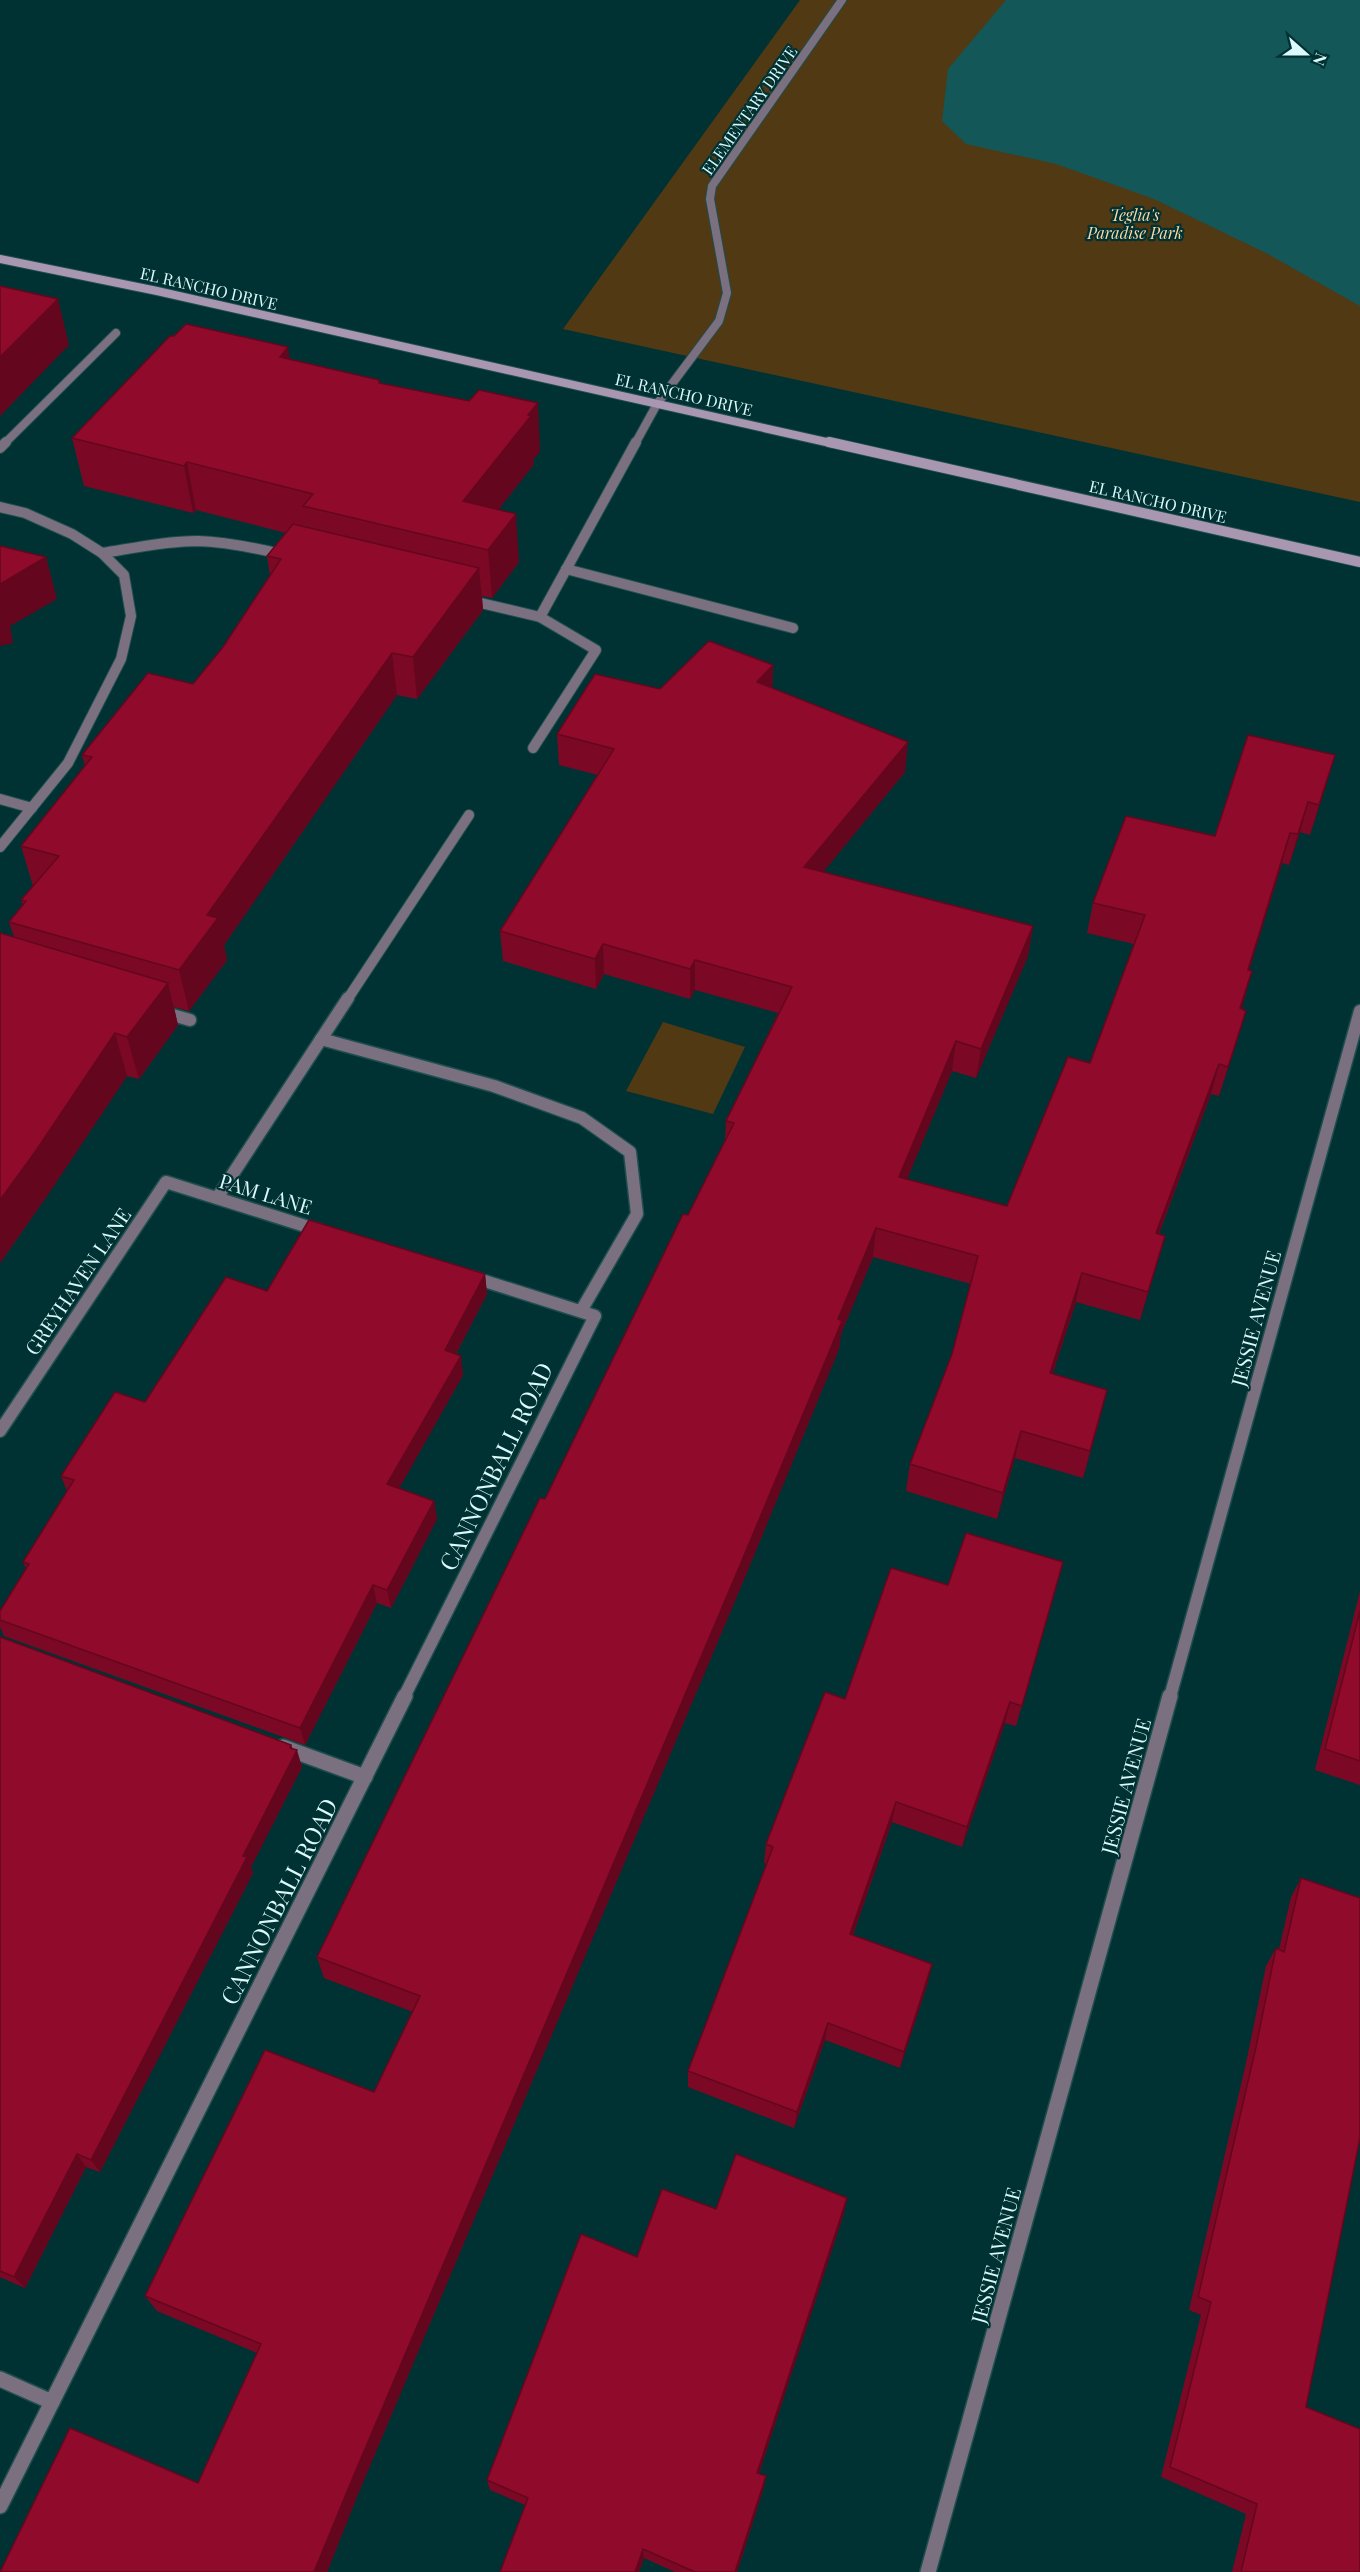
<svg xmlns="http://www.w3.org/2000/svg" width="1360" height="2572" viewBox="0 0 1360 2572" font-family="'Playfair Display',serif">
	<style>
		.green { fill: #503913 }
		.water { fill: #135758 }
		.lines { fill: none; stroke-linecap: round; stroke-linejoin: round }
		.service-far2-casing { stroke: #1f4e4f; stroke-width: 10 }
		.service-far1-casing { stroke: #1f4e4f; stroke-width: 12 }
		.service-casing { stroke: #1f4e4f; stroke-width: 15 }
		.minor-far2-casing { stroke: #1f4e4f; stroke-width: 10 }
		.minor-far1-casing { stroke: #1f4e4f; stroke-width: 15 }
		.minor-casing { stroke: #1f4e4f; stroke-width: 18 }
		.secondary-far1-casing { stroke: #1f4e4f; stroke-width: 10 }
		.secondary-casing { stroke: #1f4e4f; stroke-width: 12 }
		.service-far2 { stroke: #7b7080; stroke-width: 8 }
		.service-far1 { stroke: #7b7080; stroke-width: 10 }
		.service { stroke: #7b7080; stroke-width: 12 }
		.minor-far2 { stroke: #7b7080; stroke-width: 8 }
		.minor-far1 { stroke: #7b7080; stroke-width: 12 }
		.minor { stroke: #7b7080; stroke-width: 15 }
		.secondary-far1 { stroke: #a997b1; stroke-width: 8 }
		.secondary { stroke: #a997b1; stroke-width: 10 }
		.wall { fill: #7b0925 }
		.shaded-wall { fill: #64071e }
		.building { fill: #8f0a2b; stroke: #64071e; stroke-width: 1.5 }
		.labels { text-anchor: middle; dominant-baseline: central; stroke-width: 4.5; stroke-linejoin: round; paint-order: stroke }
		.far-street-label { font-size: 16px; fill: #dcfafb; stroke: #003233 }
		.far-park-label { font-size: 16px; font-style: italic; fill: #fbd8a5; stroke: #003233 }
		.street-label { font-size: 20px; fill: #dcfafb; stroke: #003233 }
		.near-street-label { font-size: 24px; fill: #dcfafb; stroke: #003233 }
	</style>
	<rect width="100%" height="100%" fill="#003233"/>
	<!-- green -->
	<g class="green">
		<polygon points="800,0 1360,0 1360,502 563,329"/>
		<polygon points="663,1022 745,1047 713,1114 626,1091"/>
	</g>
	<!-- water -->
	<polygon class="water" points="1006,0 1360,0 1360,306 1268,254 1154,199 1056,164 966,144 942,121 948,69"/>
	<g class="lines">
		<!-- service-far2 casing -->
		<g class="service-far2-casing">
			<g id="service-far2">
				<polyline points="4,444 116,333"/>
				<polyline points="635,444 657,404"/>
			</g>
		</g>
		<!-- service-far1 casing -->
		<g class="service-far1-casing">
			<g id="service-far1">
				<polyline points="0,448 6,442"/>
				<polyline points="0,507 25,513 72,534 102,553 124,575 131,616 121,659 68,763 0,847"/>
				<path d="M102,553c32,-5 64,-12 96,-12 30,1 58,7 87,14"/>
				<polyline points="566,569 793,628"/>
				<polyline points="468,600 540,617 636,442"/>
				<polyline points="533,748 596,650 540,617"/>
				<polyline points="0,799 32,808"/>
				<polyline points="347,1000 469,815"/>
			</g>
		</g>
		<!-- service casing -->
		<g class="service-casing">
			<g id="service">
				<polyline points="162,1012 190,1020"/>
				<polyline points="321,1039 494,1086 582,1118 630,1152 637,1214 581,1311"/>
				<polyline points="217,1198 348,998"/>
			</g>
		</g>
		<!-- minor-far2 casing -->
		<g class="minor-far2-casing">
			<polyline id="minor-far2" points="657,404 719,321 727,293 710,199 712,186 842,0"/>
		</g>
		<!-- minor-far1 casing -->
		<g class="minor-far1-casing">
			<g id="minor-far1">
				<polyline points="0,1431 166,1182 321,1231"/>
				<polyline points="404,1697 595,1316 472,1277"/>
				<polyline points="1170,1697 1360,1011"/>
			</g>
		</g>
		<!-- minor casing -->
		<g class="minor-casing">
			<g id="minor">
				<polyline points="283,1747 365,1777"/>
				<polyline points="0,2379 52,2402"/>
				<polyline points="0,2506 405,1696"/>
				<polyline points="928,2572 1170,1696"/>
			</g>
		</g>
		<!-- secondary-far1 casing -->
		<g class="secondary-far1-casing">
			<polyline id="secondary-far1" points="0,259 157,291 835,444"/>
		</g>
		<!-- secondary casing -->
		<g class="secondary-casing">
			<polyline id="secondary" points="829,442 1360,562"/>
		</g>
		<!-- service-far2 -->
		<use href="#service-far2" class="service-far2"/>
		<!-- service-far1 -->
		<use href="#service-far1" class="service-far1"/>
		<!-- service -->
		<use href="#service" class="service"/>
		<!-- minor-far2 -->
		<use href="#minor-far2" class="minor-far2"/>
		<!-- minor-far1 -->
		<use href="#minor-far1" class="minor-far1"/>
		<!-- minor -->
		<use href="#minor" class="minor"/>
		<!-- secondary-far1 -->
		<use href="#secondary-far1" class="secondary-far1"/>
		<!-- secondary -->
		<use href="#secondary" class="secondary"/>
	</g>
	<!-- wall -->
	<g class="wall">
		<polygon points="289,359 379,380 379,383 540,451 533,460 534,464 498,510 519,562 492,598 482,596 483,610 417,699 397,695 224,945 227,960 189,1011 174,1007 178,1025 139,1079 127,1076 49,1193 0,1263 0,933 14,937 9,922 23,905 21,900 33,886 21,846 85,766 82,755 193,684 223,647 270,575 267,556 286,533 196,510 193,513 84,486 72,438"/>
		<polygon points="773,665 772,688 905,772 823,872 1033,926 1028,956 976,1078 952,1071 907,1179 1007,1206 1090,1063 1134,944 1087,933 1093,903 1215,836 1326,785 1310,835 1300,832 1289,865 1282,863 1249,970 1241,1009 1237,1041 1219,1096 1211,1094 1159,1234 1165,1236 1140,1320 1076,1302 1053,1373 1100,1418 1083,1478 1015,1458 997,1519 906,1491 910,1464 952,1354 971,1284 873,1257 841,1334 839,1349 745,1577 358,2494 327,2572 0,2572 198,2483 257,2353 157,2311 145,2296 374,2092 413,2012 324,1978 317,1957 725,1140 726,1121 778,1013 695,990 690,999 604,974 596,989 503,961 500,931 598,775 559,765 557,734 660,689"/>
		<polygon points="485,1274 487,1294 456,1354 463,1375 399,1488 434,1501 437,1519 391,1608 377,1603 305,1745 4,1636 0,1627 0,1611 26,1568 23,1562 67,1491 61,1476 145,1402 267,1291"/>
		<polygon points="1057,1584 1016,1726 1005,1723 962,1847 892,1822 853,1935 928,1982 900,2068 825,2040 794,2128 688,2087 688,2071 767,1864 764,1863 766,1844 845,1699 948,1585"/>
		<polygon points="1360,1591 1360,1785 1315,1770"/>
		<polygon points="0,1637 291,1745 302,1767 251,1867 253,1873 100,2172 86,2167 25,2288 0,2277"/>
		<polygon points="1301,1878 1306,2407 1360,2572 1232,2572 1246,2514 1161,2477 1201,2315 1189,2310 1246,2063 1266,1966 1276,1948 1279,1949 1291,1897"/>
		<polygon points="847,2198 844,2213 759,2473 764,2487 737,2572 675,2572 644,2558 639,2572 500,2572 525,2505 490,2490 487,2480 637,2257 716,2209"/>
	</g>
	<!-- shaded-wall -->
	<g class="shaded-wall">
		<polygon points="58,299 69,345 0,416 0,357"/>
		<polygon points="288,347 295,395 280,357"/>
		<polygon points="538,403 540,451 533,460 534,464 470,546 463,501"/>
		<polygon points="187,462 196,510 193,513 184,466"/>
		<polygon points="516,514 519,562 492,598 488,550"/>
		<polygon points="46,557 57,599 10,626 13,643 0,646 0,584"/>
		<polygon points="479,568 483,610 417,699 413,657"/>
		<polygon points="392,653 397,695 224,945 227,960 189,1011 179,970 207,915"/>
		<polygon points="773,665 772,696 757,682"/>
		<polygon points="908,742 905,772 802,898 804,867"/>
		<polygon points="1335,755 1326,785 1310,835 1319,805"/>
		<polygon points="1308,802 1300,832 1289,865 1298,834"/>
		<polygon points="1290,833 1282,863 1240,1000 1248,970"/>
		<polygon points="1033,926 1028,956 976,1078 981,1049"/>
		<polygon points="603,944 604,974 596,989 595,959"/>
		<polygon points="695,960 695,990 690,999 690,969"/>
		<polygon points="1252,971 1244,1001 1232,1038 1240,1008"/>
		<polygon points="168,983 178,1025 139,1079 127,1037"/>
		<polygon points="1246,1011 1237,1041 1219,1096 1228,1067"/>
		<polygon points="115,1033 127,1076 49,1193 0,1263 0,1200"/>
		<polygon points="956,1041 952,1071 896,1206 899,1177"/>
		<polygon points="1219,1064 1211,1094 1148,1262 1156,1233"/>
		<polygon points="876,1228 873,1257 841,1334 839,1349 745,1577 358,2494 327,2572 314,2572"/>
		<polygon points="1165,1236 1157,1264 1140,1320 1148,1292"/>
		<polygon points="1082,1273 1076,1302 1044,1400 1050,1373"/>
		<polygon points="485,1274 487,1294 447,1370 445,1350"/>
		<polygon points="461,1356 463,1375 391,1503 387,1484"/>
		<polygon points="1107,1390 1100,1418 1083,1478 1090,1451"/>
		<polygon points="1021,1431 1015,1458 997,1519 1003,1493"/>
		<polygon points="434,1501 437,1519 391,1608 387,1590"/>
		<polygon points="373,1585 377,1603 305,1745 300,1728"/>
		<polygon points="1010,1702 1005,1723 962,1847 967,1827"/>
		<polygon points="291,1745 294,1755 297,1750 302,1767 251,1867 253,1873 100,2172 91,2160 243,1856"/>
		<polygon points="896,1802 892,1822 847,1952 850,1934"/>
		<polygon points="932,1964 928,1982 900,2068 904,2052"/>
		<polygon points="828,2023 825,2040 794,2128 797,2112"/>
		<polygon points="77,2154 86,2167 25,2288 14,2277"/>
		<polygon points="847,2198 844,2213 756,2483 757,2473"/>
		<polygon points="766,2476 764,2487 737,2572 735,2572"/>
		<polygon points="643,2549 644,2558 639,2572 635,2572"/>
	</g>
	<!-- building -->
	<g class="building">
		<polygon points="0,286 58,299 0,357"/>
		<polygon points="186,324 288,347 280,357 379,380 379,383 469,401 479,390 538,403 528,415 531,416 463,501 516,514 488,550 303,506 313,494 187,462 184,466 72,438 170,336 174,336"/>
		<polygon points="293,524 479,568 413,657 392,653 207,915 218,918 179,970 9,922 26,901 21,900 59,856 21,846 92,757 82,755 148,673 193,684 223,647 281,559 267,556"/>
		<polygon points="0,546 46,557 0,584"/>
		<polygon points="709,641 773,665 757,682 908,742 804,867 1033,926 981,1049 956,1041 899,1177 1007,1206 1068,1057 1090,1063 1145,915 1093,903 1126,816 1215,836 1248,735 1335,755 1319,805 1308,802 1298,834 1290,833 1248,970 1252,971 1240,1008 1246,1011 1228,1067 1219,1064 1156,1233 1165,1236 1148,1292 1082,1273 1050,1373 1107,1390 1090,1451 1021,1431 1003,1493 910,1464 952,1354 978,1256 876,1228 838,1319 842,1321 746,1551 351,2482 314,2572 0,2572 70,2428 198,2483 261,2344 145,2296 265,2050 374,2092 420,1996 317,1957 540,1498 545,1499 683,1214 688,1215 734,1123 726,1121 792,987 695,960 690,969 603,944 595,959 500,931 614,749 557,734 595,674 660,689"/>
		<polygon points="0,933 168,983 127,1037 115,1033 35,1152 0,1200"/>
		<polygon points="309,1220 485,1274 445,1350 461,1356 387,1484 434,1501 387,1590 373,1585 300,1728 0,1620 0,1611 29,1564 23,1562 74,1480 61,1476 115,1392 145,1402 226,1277 267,1291"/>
		<polygon points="966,1533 1063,1562 1022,1706 1010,1702 967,1827 896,1802 850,1934 932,1964 904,2052 828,2023 797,2112 688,2071 773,1847 766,1844 825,1692 845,1699 891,1568 948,1585"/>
		<polygon points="1360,1611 1360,1761 1325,1749"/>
		<polygon points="0,1637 291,1745 290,1748 297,1750 243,1856 247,1857 91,2160 77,2154 14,2277 0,2271"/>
		<polygon points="1301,1878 1360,1898 1360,2138 1306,2407 1360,2429 1360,2572 1241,2572 1257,2504 1170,2467 1211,2302 1198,2297 1256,2047 1276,1948 1284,1952"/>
		<polygon points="736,2154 847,2198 757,2473 766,2476 735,2572 695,2572 643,2549 635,2572 500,2572 528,2498 487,2480 581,2234 637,2257 662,2189 716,2209"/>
	</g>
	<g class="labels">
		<!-- far-street labels -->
		<g class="far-street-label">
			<text transform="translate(749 110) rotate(-55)">ELEMENTARY DRIVE</text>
			<text transform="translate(209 288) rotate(13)">EL RANCHO DRIVE</text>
			<text transform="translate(684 394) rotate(13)">EL RANCHO DRIVE</text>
			<text transform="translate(1158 501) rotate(13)">EL RANCHO DRIVE</text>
		</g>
		<!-- far-park labels -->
		<g class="far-park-label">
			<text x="1135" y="214">Teglia's<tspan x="1135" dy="18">Paradise Park</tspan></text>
		</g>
		<!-- street labels -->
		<g class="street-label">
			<text transform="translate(266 1193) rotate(17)">PAM LANE</text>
			<text transform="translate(77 1281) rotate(-56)">GREYHAVEN LANE</text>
			<text transform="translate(1255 1318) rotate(-75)">JESSIE AVENUE</text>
			<text transform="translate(1125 1786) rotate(-75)">JESSIE AVENUE</text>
			<text transform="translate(995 2255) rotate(-75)">JESSIE AVENUE</text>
		</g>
		<!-- near-street labels -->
		<g class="near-street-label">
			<text transform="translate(495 1466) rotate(-64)">CANNONBALL ROAD</text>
			<text transform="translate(278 1901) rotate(-63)">CANNONBALL ROAD</text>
		</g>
	</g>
	<!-- north arrow -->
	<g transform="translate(1306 54) rotate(111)" stroke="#003233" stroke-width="4.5" paint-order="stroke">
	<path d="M0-4.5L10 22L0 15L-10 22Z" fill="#dcfafb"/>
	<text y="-9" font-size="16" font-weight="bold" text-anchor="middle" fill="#dcfafb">N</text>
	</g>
</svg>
